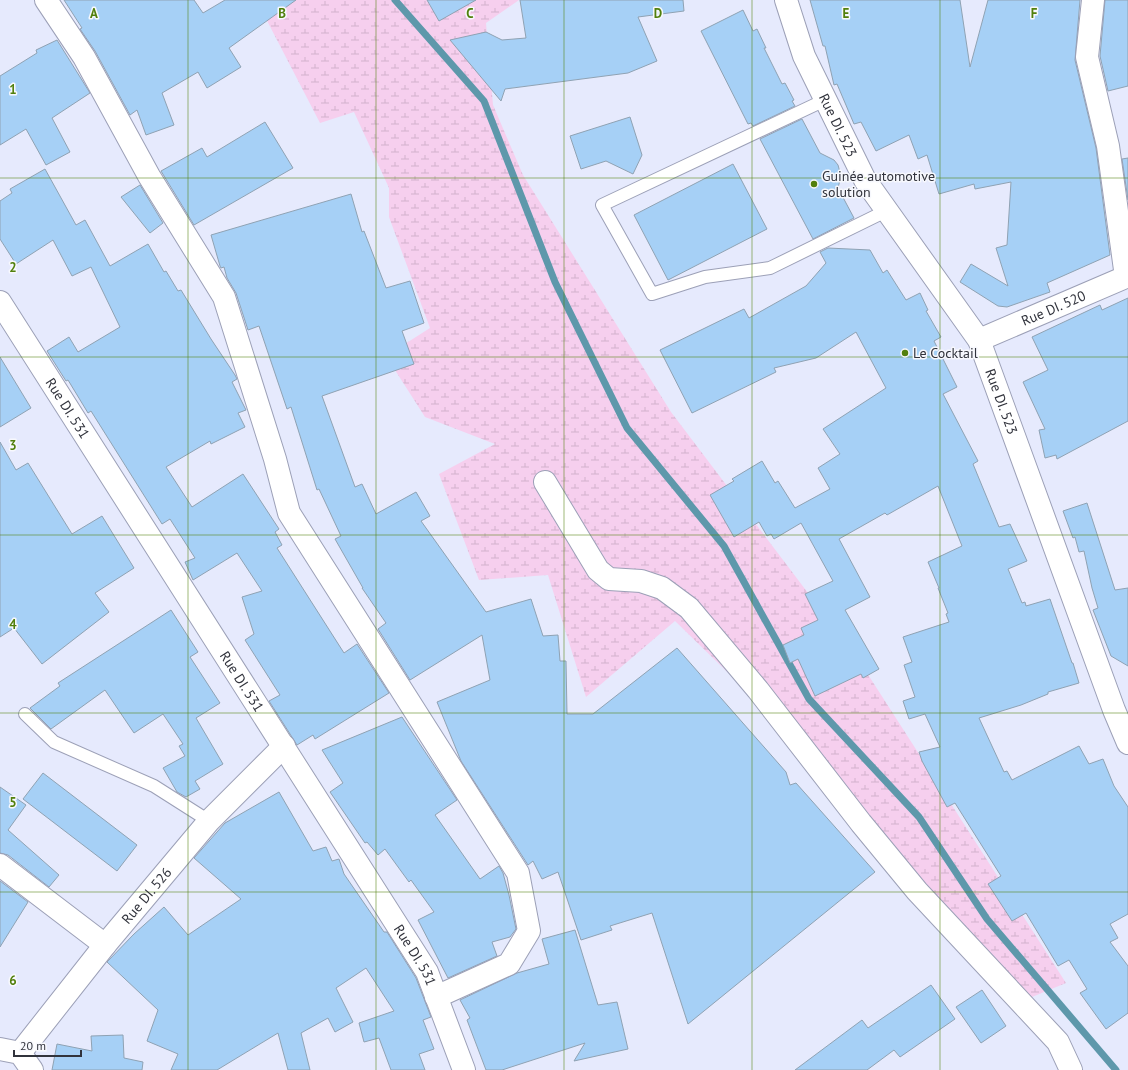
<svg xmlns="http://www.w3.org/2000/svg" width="1128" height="1070" viewBox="0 0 1128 1070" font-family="'PT Sans',sans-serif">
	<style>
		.wetland { fill: url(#wetland-marsh) }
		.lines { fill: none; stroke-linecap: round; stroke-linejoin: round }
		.stream { stroke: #5e98ab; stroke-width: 7 }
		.building { fill: #a6d0f6; stroke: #8fa2b3 }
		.lane-casing { stroke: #9ca0b7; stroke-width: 14 }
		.street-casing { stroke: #9ca0b7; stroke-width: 24 }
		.lane { stroke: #fff; stroke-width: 12 }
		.street { stroke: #fff; stroke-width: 22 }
		.grid { fill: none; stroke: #52800d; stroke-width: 1; stroke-opacity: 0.55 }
		.poi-dot { fill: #52800d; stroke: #f7f8fd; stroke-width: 1.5 }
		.labels { text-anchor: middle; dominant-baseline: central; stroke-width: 3; stroke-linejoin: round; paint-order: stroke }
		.street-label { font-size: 14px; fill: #31333c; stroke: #f7f8fd }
		.poi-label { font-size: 14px; fill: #31333c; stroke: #f7f8fd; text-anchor: start }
		.grid-label { font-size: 13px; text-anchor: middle; font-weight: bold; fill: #52800d; stroke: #f7f8fd; stroke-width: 3; stroke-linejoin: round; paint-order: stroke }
	</style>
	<defs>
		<pattern id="wetland-marsh" width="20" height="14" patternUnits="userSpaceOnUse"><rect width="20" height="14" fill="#f6cfee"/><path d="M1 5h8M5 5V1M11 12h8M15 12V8" fill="none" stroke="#d3b2cd"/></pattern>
	</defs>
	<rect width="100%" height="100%" fill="#e6eafd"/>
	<!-- wetland -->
	<polygon class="wetland" points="261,0 519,0 486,23 493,105 523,175 671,412 858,659 1066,983 1032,997 986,972 791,734 675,621 586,697 548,575 479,580 439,474 495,444 425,417 386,356 430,328 389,217 389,188 354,112 320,123 263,13"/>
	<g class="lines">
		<!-- stream -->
		<polyline class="stream" points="395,0 484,101 555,282 627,428 724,546 809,699 919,817 987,919 1116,1070"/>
	</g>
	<!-- building -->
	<g class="building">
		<polygon points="64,0 194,0 203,13 225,0 296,0 229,48 241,67 207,88 198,72 162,93 174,125 146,135 137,110 130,115 95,51 80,29 82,28"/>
		<polygon points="427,0 476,0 439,21"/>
		<polygon points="520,0 683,0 684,11 638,17 657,61 628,73 505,89 501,101 450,40 486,32 502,40 526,38"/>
		<polygon points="810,0 960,0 970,67 988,0 1080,0 1075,60 1096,148 1110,255 1047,283 1050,292 1007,307 998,306 960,282 971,264 1008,286 996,248 1007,245 1011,182 975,189 974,184 939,194 927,155 918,159 909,135 876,151 861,122 854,124 837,84 834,85 825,46 823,46"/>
		<polygon points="1105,0 1128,0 1128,86 1108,91 1100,56"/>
		<polygon points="743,10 753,31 757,29 766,48 764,48 782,84 785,83 794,100 792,101 795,106 753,126 751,123 748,124 701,31"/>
		<polygon points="57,40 90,93 52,118 70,152 46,165 26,129 0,145 0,76 37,53 36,50"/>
		<polygon points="630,117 642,155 633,174 606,161 581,169 570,136"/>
		<polygon points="802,119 820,153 834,160 838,165 841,176 838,188 854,218 813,239 760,139"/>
		<polygon points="265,122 293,168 194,225 161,171 202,148 207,157"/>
		<polygon points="1128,158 1128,200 1122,159"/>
		<polygon points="733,164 767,229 668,280 634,215"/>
		<polygon points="45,169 76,225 85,220 110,266 148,244 164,272 166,271 178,291 181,290 211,339 235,375 237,379 232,382 246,410 238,413 245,427 211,444 210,441 166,467 192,507 243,474 279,529 275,532 282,545 277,548 344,653 357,644 389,693 315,739 313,735 297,745 269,701 280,695 245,640 254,634 242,597 262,591 237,553 193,580 185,562 195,558 170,519 162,524 91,411 88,413 68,380 66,381 47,351 69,337 78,352 120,327 91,267 72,276 53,240 16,264 0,239 0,201 12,193 10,189"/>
		<polygon points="140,185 163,223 150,233 121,197"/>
		<polygon points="351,194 362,232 364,231 386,288 410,281 424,323 402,331 414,364 322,396 355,487 362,484 376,514 416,492 430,516 421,521 486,612 531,599 543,636 558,635 560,661 566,661 567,714 593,714 677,648 786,772 790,785 796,783 875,872 688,1024 652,913 610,926 612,930 581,940 558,872 542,879 533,861 528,865 461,761 437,702 490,680 482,635 410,680 378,629 386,623 362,588 363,588 335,539 341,536 319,489 317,490 291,407 287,409 259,326 248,330 236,293 227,278 224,267 221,268 220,266 211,235"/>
		<polygon points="828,248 870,250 883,273 887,270 906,300 920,293 928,310 926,311 941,337 934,341 957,387 943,394 978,461 973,464 999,527 1010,524 1027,561 1008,569 1022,603 1025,602 1026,606 1050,599 1072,663 1073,663 1079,683 1048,692 1048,694 1021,705 979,718 1004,772 1007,771 1012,780 1079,746 1089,764 1103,759 1114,786 1128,807 1128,914 1110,924 1118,938 1110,942 1128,966 1128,1013 1106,1029 1080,993 1087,989 1069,960 1058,966 1026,913 1012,921 988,884 1001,876 955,803 947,807 922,761 919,752 940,747 925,714 909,719 903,701 915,697 904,665 912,662 903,637 949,622 946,614 948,613 938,588 939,588 928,562 962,546 938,486 887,515 885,513 839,539 870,597 845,610 879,669 863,678 861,674 815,696 798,659 790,663 783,645 804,635 801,628 818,620 805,594 833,581 801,523 774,539 771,534 767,536 759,522 734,537 710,495 734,481 732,479 762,461 775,483 778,481 795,508 830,489 818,468 840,454 823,429 886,388 856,332 816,358 774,368 776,372 692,413 660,350 744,309 749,318 806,286 826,263 820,252"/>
		<polygon points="1128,298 1128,421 1057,459 1056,455 1045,458 1039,430 1045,429 1023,382 1048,370 1032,337 1100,305 1102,310"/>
		<polygon points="0,357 31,408 0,427"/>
		<polygon points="0,442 16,470 28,463 72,534 102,516 134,568 95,593 109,612 42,664 14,628 0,637"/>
		<polygon points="1087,503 1115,590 1128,588 1128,666 1111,656 1093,610 1098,608 1092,588 1084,551 1079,552 1075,537 1073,538 1063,511"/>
		<polygon points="171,610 198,652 190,657 220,703 196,718 223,764 195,781 200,789 186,797 177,792 163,768 185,756 179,746 183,744 163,714 134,733 105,690 51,729 30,708 60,686 58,683"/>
		<polygon points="402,717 457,800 435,815 480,879 499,866 503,873 509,895 516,929 510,937 492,942 497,956 448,978 418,920 434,912 411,880 409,882 385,849 378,855 367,842 365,843 330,792 343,783 322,750"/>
		<polygon points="43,773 137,845 117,871 23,799"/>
		<polygon points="0,787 26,805 8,830 59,875 49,887 8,855 0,853"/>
		<polygon points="279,792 313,851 326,847 332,861 339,859 344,874 384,932 387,932 416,978 431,1017 423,1020 434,1049 419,1054 425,1070 391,1070 379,1038 364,1042 359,1023 394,1011 366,968 336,988 353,1022 335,1032 328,1018 301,1033 310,1070 288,1070 278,1033 217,1070 171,1070 178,1054 147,1041 158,1010 107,962 134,934 164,907 188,935 241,899 194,858 225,823"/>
		<polygon points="0,881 28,902 0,947"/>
		<polygon points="575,930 598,1005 617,1002 628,1049 574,1061 585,1043 502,1070 486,1070 467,1020 470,1018 460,1000 517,973 549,964 542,939"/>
		<polygon points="931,985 955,1019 900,1057 894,1050 867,1070 795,1070 862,1020 868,1028"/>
		<polygon points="982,990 1006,1026 981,1043 956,1007"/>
		<polygon points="123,1035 124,1058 143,1062 142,1070 52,1070 57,1044 92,1051 91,1036"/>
	</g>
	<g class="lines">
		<!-- lane casing -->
		<g class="lane-casing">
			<g id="lane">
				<polyline points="825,100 602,205 652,294 705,277 770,268 886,211"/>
				<polyline points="25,714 54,742 154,786 209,821"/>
			</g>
		</g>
		<!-- street casing -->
		<g class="street-casing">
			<g id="street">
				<polyline points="46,0 84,57 149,176 224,297 275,459 289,513 518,873 529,931 509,964 436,997"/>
				<path id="s1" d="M786,0l18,56 61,124 114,160 135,370 14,33"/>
				<polyline points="1093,0 1087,57 1108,146 1126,277"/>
				<path id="s2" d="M0,302l427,670 37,98"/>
				<path id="s3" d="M979,340l149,-64"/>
				<polyline points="545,482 598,570 609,579 641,581 662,588 689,608 758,690 861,823 917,891 1058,1042 1071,1070"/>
				<polyline points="0,865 105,945"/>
				<polyline points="0,1049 20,1053 32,1070"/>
				<path id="s4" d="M20,1053l85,-108 104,-124 75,-75"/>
			</g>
		</g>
		<!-- lane -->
		<use href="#lane" class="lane"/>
		<!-- street -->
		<use href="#street" class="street"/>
	</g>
	<!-- grid -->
	<path class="grid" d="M188,0v1070M376,0v1070M564,0v1070M752,0v1070M940,0v1070M0,178h1128M0,357h1128M0,535h1128M0,713h1128M0,892h1128"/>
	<!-- markers -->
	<g class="poi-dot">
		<circle cx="814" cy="184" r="4"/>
		<circle cx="905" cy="353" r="4"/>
	</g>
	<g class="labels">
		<!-- street labels -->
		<g class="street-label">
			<text stroke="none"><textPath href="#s1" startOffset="136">Rue DI. 523</textPath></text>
			<text stroke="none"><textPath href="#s3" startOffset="81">Rue DI. 520</textPath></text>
			<text stroke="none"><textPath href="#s1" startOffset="459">Rue DI. 523</textPath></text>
			<text stroke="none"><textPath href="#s2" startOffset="126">Rue DI. 531</textPath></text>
			<text stroke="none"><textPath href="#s2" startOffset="450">Rue DI. 531</textPath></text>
			<text stroke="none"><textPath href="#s4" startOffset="202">Rue DI. 526</textPath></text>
			<text stroke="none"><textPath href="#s2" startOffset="774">Rue DI. 531</textPath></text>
		</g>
		<!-- poi labels -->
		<g class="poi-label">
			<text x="822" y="176">Guinée automotive<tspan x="822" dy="16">solution</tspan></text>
			<text x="913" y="353">Le Cocktail</text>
		</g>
	</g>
	<g class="grid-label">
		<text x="94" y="18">A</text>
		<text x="282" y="18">B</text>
		<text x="470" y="18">C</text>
		<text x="658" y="18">D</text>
		<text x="846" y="18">E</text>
		<text x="1034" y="18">F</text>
		<text x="13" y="94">1</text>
		<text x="13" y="272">2</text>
		<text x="13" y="450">3</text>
		<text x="13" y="629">4</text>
		<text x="13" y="807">5</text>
		<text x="13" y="985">6</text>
	</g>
	<!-- scale -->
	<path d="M14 1050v6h67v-6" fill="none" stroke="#31333c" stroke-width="2"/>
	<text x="20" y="1050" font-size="12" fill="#31333c" stroke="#f7f8fd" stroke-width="3" paint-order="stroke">20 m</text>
</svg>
